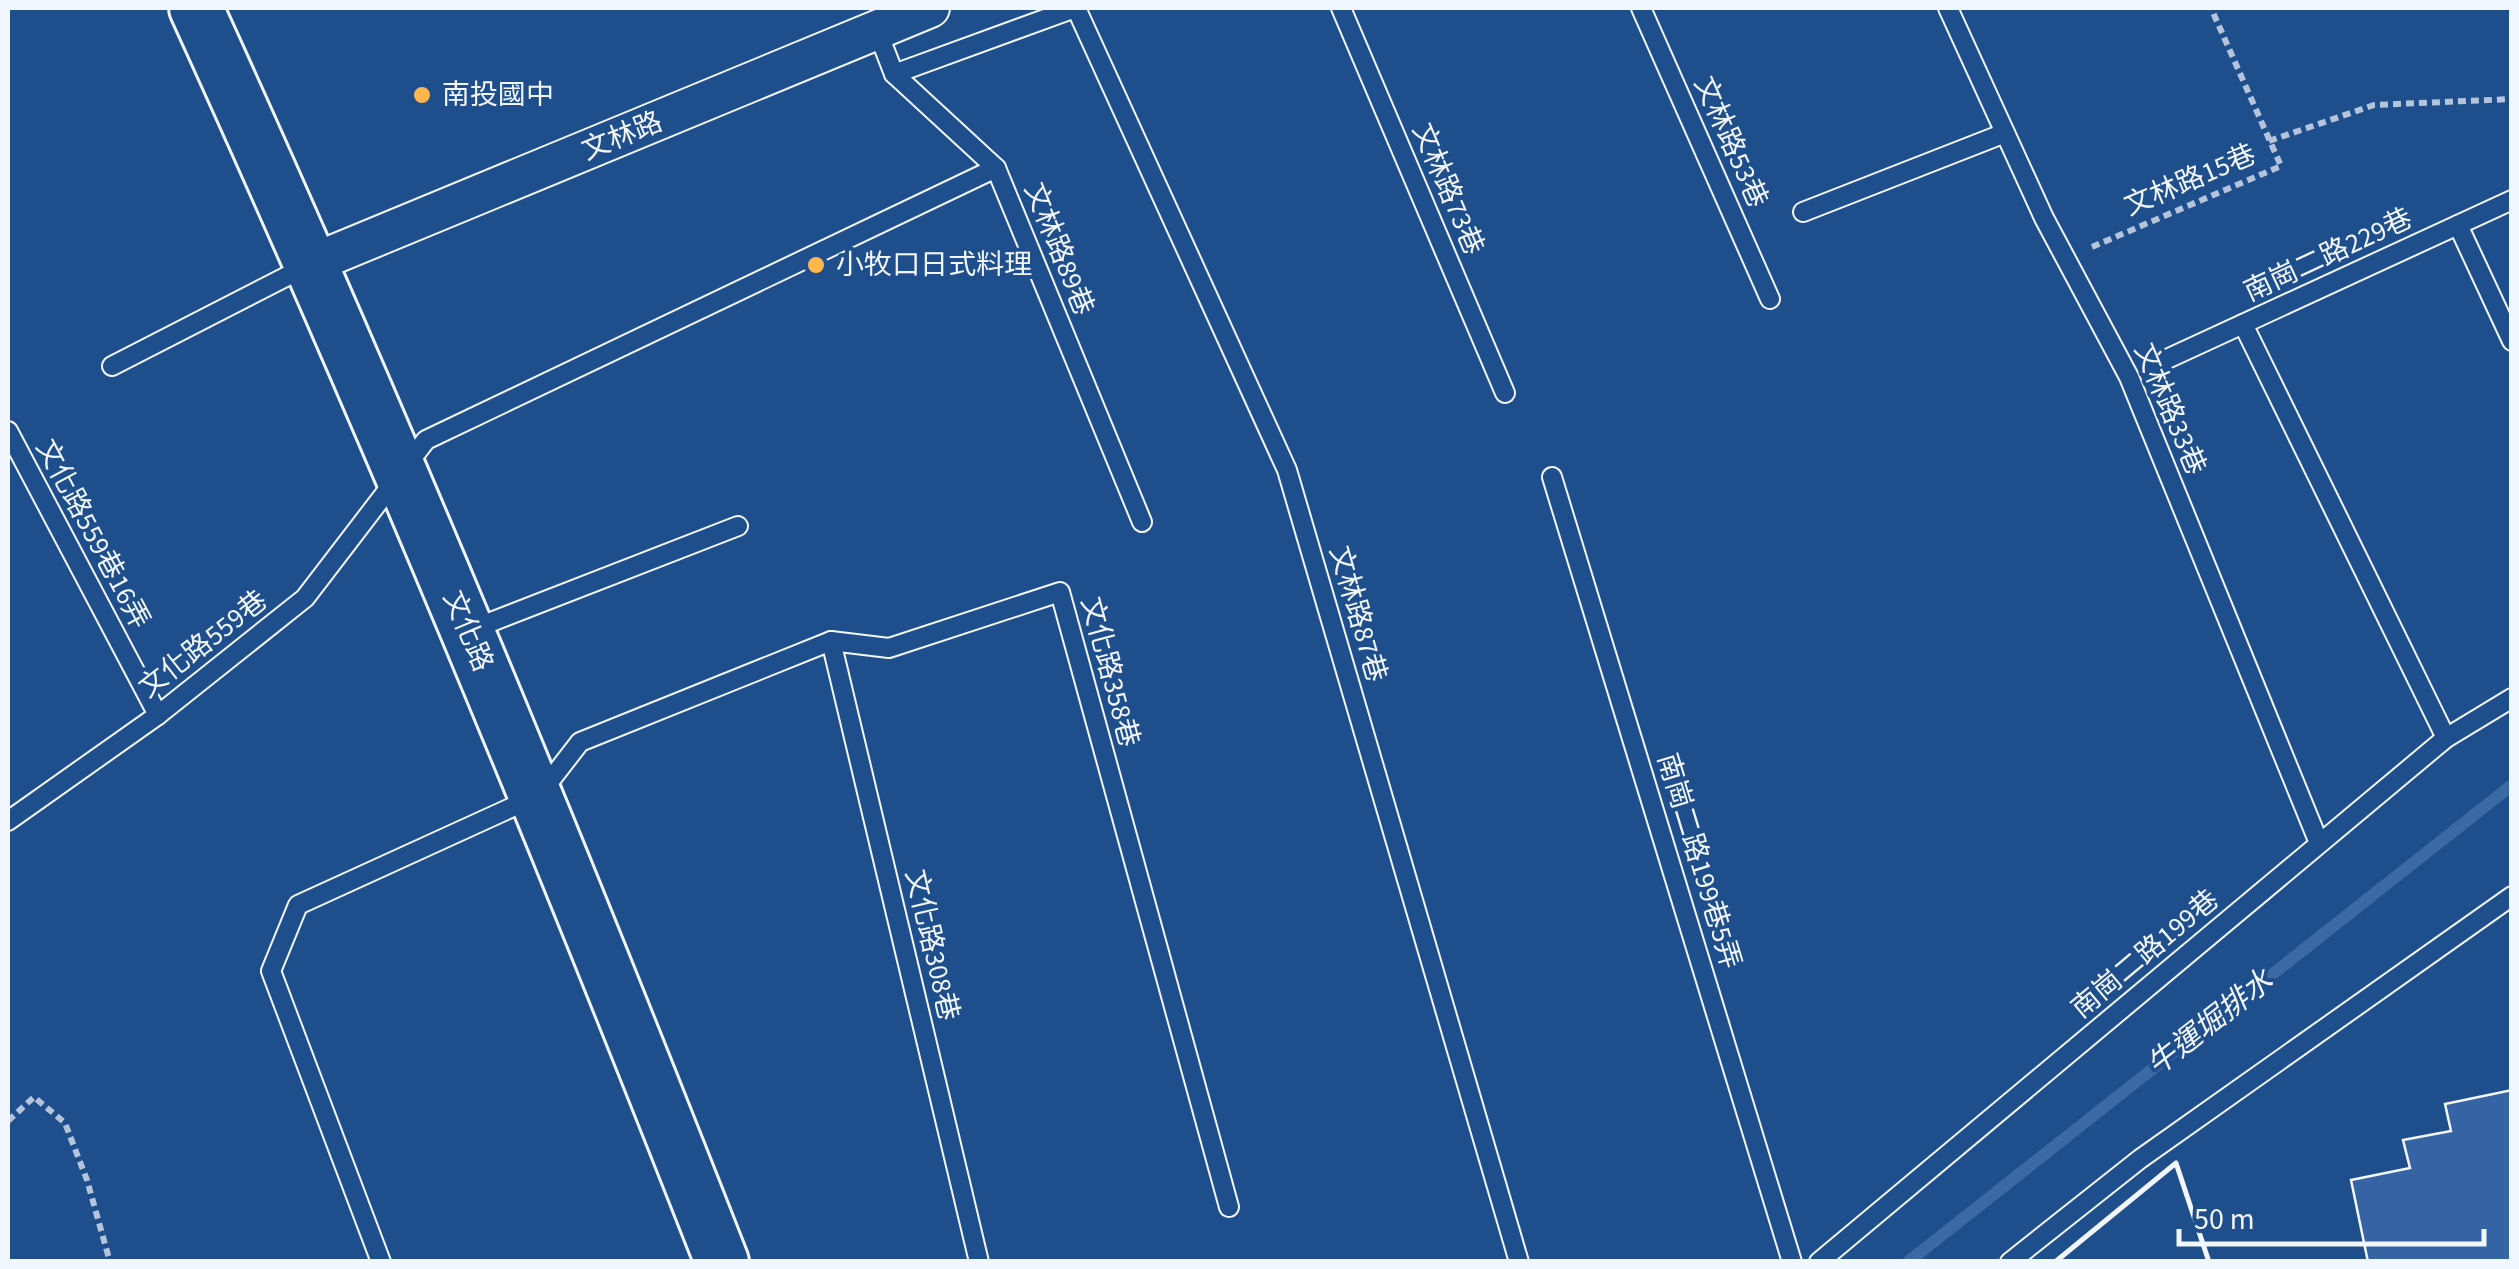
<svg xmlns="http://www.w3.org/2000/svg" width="2519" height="1269" viewBox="0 0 2519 1269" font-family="'Source Sans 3','Noto Sans TC',sans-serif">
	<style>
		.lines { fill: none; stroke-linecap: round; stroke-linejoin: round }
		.stream { stroke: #3b69a3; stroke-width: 12 }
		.building { fill: #3563a3; stroke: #f2f6ff; stroke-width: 2.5 }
		.lane-casing { stroke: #f2f6ff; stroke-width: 22 }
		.street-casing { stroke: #f2f6ff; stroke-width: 42 }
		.secondary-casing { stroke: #f2f6ff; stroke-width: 58 }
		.path { stroke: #b3c4dc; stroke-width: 6; stroke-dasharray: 8 5; stroke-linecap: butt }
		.lane { stroke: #1f4e8c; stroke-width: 18 }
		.street { stroke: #1f4e8c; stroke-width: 38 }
		.secondary { stroke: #1f4e8c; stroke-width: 52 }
		.wall { stroke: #f2f6ff; stroke-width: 5 }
		.poi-dot { fill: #ffb74d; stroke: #1f4e8c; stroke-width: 4 }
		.labels { text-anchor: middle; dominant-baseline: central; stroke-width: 8; stroke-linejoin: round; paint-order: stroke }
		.poi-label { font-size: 28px; fill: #f2f6ff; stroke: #1f4e8c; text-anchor: start }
		.street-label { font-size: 28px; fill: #f2f6ff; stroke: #1f4e8c }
		.water-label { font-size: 30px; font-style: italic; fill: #f2f6ff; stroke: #1f4e8c }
	</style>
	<rect width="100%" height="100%" fill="#1f4e8c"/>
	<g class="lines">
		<!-- stream -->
		<polyline class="stream" points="1908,1262 2512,785"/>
	</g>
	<!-- building -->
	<polygon class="building" points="2512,1090 2512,1262 2368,1262 2351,1180 2410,1168 2403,1140 2451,1131 2445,1104"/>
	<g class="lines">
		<!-- lane casing -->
		<g class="lane-casing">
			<g id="lane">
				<polyline points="1076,8 1287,470 1519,1262"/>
				<polyline points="1341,8 1505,393"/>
				<polyline points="1641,8 1770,299"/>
				<polyline points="1948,8 2044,218 2129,377 2319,843"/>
				<polyline points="877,30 894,74 996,168 1142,522"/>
				<polyline points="894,74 1075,8"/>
				<polyline points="1803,212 2005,133"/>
				<polyline points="2458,225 2512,341"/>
				<polyline points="2243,324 2446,738"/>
				<polyline points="2167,359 2512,200"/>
				<polyline points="112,366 307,266"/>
				<polyline points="8,431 158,715"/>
				<polyline points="1552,477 1792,1262"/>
				<polyline points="473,629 738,526"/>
				<polyline points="831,641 979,1262"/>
				<polyline points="8,821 158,715 305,598 426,440 996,168"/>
				<polyline points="381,1262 271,971 298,905 539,795 580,742 831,641 889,648 1060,592 1229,1207"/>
				<polyline points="1819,1262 2446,738 2512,698"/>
				<polyline points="2010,1262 2140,1159 2512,896"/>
			</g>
		</g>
		<!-- street casing -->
		<g class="street-casing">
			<polyline id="street" points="313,263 930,8"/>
		</g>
		<!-- secondary casing -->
		<g class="secondary-casing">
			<path id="secondary" d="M196,8c188,412 360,831 526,1254"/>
		</g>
		<!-- path -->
		<g class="path">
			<polyline points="2269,141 2374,105 2512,99"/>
			<polyline points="2092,247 2281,166 2211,8"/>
			<polyline points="8,1121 34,1097 65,1123 87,1180 110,1262"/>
		</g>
		<!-- lane -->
		<use href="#lane" class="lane"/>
		<!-- street -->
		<use href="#street" class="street"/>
		<!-- secondary -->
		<use href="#secondary" class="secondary"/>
		<!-- wall -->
		<polyline class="wall" points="2055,1262 2176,1163 2209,1262"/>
	</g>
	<!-- markers -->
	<g class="poi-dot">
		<circle cx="422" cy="95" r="10"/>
		<circle cx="816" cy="265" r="10"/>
	</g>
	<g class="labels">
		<!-- poi labels -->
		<g class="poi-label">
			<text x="442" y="95">南投國中</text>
			<text x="836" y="265">小牧口日式料理</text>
		</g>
		<!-- street labels -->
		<g class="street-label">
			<text transform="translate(622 136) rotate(-22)">文林路</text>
			<text transform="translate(1731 142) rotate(66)">文林路53巷</text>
			<text transform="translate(2190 180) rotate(-23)">文林路15巷</text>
			<text transform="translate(1448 189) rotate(67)">文林路73巷</text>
			<text transform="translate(1059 249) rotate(68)">文林路89巷</text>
			<text transform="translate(2328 255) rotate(-25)">南崗二路229巷</text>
			<text transform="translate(2170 409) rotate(67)">文林路33巷</text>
			<text transform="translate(93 534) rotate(62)">文化路559巷16弄</text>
			<text transform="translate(1358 614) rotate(74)">文林路87巷</text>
			<text transform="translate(468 631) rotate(67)">文化路</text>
			<text transform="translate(203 644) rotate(-38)">文化路559巷</text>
			<text transform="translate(1110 672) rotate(75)">文化路358巷</text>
			<text transform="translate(1699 861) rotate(73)">南崗二路199巷5弄</text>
			<text transform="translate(932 945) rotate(77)">文化路308巷</text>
			<text transform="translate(2145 954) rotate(-40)">南崗二路199巷</text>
		</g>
		<!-- water labels -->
		<g class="water-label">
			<text transform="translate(2210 1023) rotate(-38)">牛運堀排水</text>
		</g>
	</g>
	<!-- border -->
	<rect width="2519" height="1269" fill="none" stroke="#f2f6ff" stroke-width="20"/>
	<!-- scale -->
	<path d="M2179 1229v15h305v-15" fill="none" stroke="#f2f6ff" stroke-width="5"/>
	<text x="2194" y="1229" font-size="30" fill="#f2f6ff" stroke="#1f4e8c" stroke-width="8" paint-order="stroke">50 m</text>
</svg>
